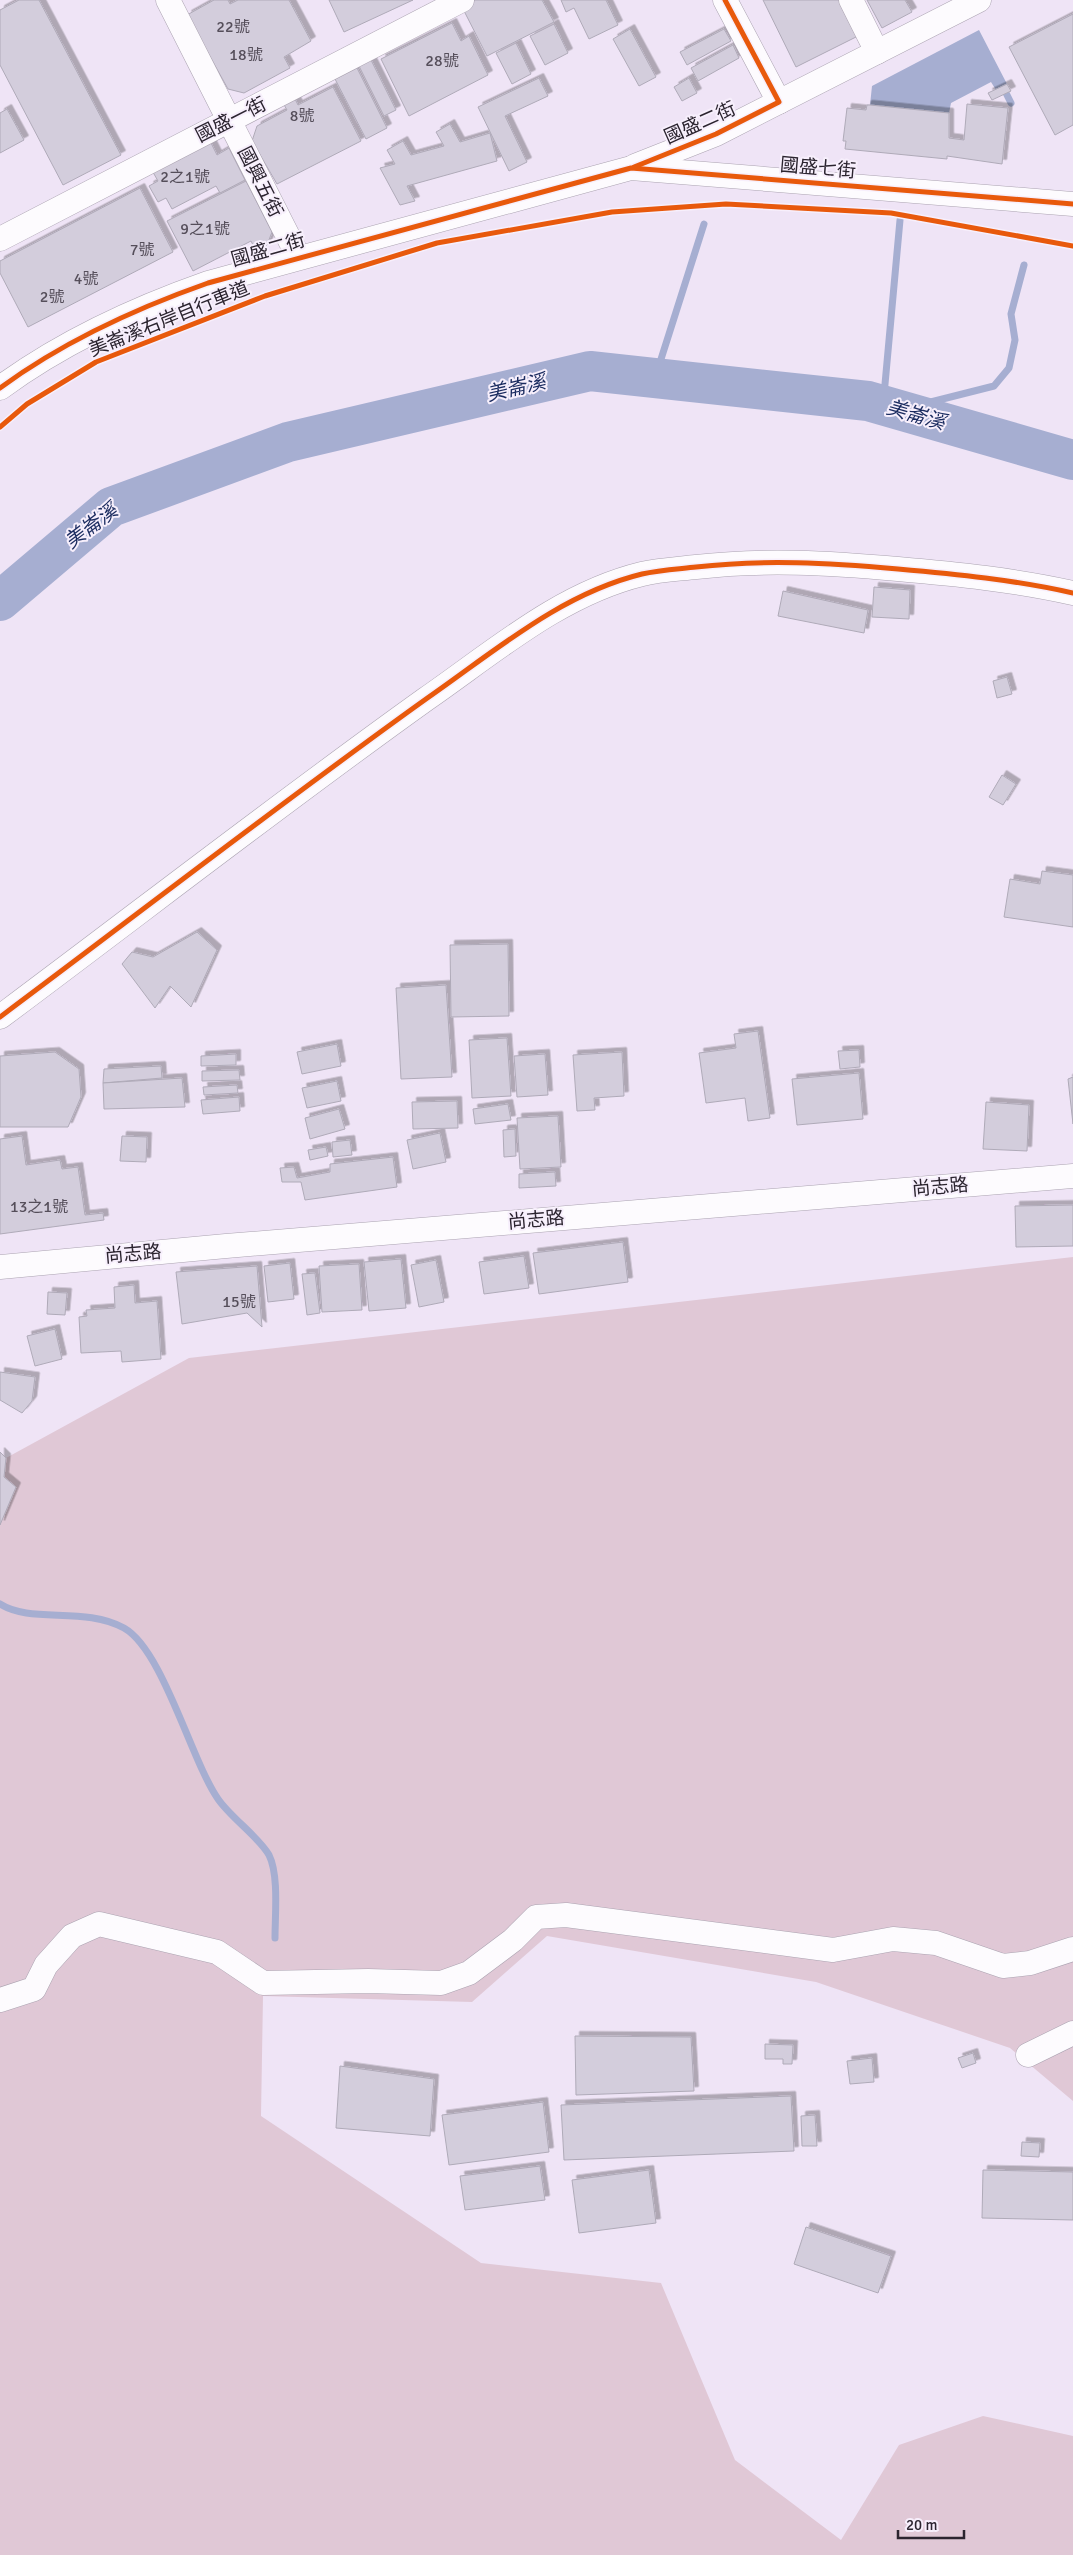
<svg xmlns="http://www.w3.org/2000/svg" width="1073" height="2555" viewBox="0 0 1073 2555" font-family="Signika,'Noto Sans TC',sans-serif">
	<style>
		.green { fill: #e0c8d6 }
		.water { fill: #a6aed1 }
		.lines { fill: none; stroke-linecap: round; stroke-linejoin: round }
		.stream { stroke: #a6aed1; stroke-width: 7 }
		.river { stroke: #a6aed1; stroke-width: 40 }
		.building { fill: #d3cddc; stroke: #afaab8; filter: url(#shadow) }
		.minor-casing { stroke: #aba3b1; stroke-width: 25 }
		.minor { stroke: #fdfbfe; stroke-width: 24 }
		.cycleway-casing { stroke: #f7effc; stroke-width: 8 }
		.cycleway { stroke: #e8590c; stroke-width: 5 }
		.labels { text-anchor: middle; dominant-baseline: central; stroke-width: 4; stroke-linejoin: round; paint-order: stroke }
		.number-label { font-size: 16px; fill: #554e5a }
		.street-label { font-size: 19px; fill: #2b242f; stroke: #f7effc }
		.water-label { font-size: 20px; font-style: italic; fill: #1a2b5f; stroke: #f7effc }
	</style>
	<defs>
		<filter id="shadow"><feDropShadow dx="4.5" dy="-4.5" stdDeviation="0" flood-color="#0004"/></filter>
	</defs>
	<rect width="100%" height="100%" fill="#efe4f6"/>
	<!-- green -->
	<polygon class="green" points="1073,1257 1073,2101 1010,2048 816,1982 547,1936 472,2002 263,1996 261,2116 481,2263 661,2283 735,2460 841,2540 899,2445 983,2416 1073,2436 1073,2555 0,2555 0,1464 6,1458 189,1358"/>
	<!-- water -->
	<polygon class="water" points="979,30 1007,84 996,90 991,82 951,103 949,113 870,105 872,86"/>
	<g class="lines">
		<!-- stream -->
		<g class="stream">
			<polyline points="1003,87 1011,103"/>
			<polyline points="655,378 704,224"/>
			<polyline points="883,406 900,220"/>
			<polyline points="899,410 994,386 1009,368 1015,340 1011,314 1024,265"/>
			<path d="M0,1604c31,20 85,2 124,24 39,22 67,132 94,171 13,19 41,38 51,56 10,20 6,60 6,83"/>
		</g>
		<!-- river -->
		<polyline class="river" points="0,601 111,507 288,442 590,371 868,401 1073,460"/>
	</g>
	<!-- building -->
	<g class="building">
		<polygon points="19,0 39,0 121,155 63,185 0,65 0,10"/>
		<polygon points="214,0 228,0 230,4 238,0 289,0 311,41 284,57 290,68 244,93 228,89 187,15"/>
		<polygon points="329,0 413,0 344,32"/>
		<polygon points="475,0 542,0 554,22 487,56 462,7"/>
		<polygon points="561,0 606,0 618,25 589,39 574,8 566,12"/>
		<polygon points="763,0 843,0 860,35 796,67"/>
		<polygon points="867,0 905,0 912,12 882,28"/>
		<polygon points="1073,14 1073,125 1055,135 1009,47"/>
		<polygon points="452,23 461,41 469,36 488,75 409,116 381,59"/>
		<polygon points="554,24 568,53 545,65 530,36"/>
		<polygon points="630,29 656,77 639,86 613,39"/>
		<polygon points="724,29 731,41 687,65 680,52"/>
		<polygon points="516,43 531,74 512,84 496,53"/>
		<polygon points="733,45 739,58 698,81 691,68"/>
		<polygon points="370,58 396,110 384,116 358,64"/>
		<polygon points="357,68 387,128 366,139 335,79"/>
		<polygon points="539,78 548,96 505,116 527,162 509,171 478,107"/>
		<polygon points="689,78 697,93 682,101 674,87"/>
		<polygon points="1007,84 1011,91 992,100 988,93"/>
		<polygon points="333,87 361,141 277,184 252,141 257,126 287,110 283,103 294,97 298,105"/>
		<polygon points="967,104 1008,108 1002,164 947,156 947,159 845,149 846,141 843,141 847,108 866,110 867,105 870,105 949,113 949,138 964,140"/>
		<polygon points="7,109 24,140 0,153 0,113"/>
		<polygon points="450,124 460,142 490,133 497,161 407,186 415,201 400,205 380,168 395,164 387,150 403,141 411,155 444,146 436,132"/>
		<polygon points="211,143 217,155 229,148 245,180 220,193 216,186 172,209 166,198 158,202 149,186 158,181 150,167"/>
		<polygon points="246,181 272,232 267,245 256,251 251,241 193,271 167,221"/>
		<polygon points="140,188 173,252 28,327 0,273 0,261"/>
		<polygon points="874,587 910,590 909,619 872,617"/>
		<polygon points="783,591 868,610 864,633 778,616"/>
		<polygon points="1007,677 1012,694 997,698 993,681"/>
		<polygon points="1002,775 1016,784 1003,805 989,797"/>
		<polygon points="1042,871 1073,875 1073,927 1004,917 1010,879 1040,884"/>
		<polygon points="197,932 217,950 191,1007 170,986 155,1008 122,964 132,952 153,957"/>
		<polygon points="508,944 509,1016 451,1017 450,945"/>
		<polygon points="446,985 452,1077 401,1079 396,988"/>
		<polygon points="758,1031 770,1118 748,1121 745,1098 706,1103 699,1053 736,1048 734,1034"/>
		<polygon points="507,1038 511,1096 472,1098 469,1040"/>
		<polygon points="337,1044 341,1066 302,1074 297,1052"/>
		<polygon points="859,1050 860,1067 840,1069 838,1051"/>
		<polygon points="55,1052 79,1069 81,1097 68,1127 0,1127 0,1056"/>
		<polygon points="622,1052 624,1096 594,1098 595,1110 577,1111 573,1055"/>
		<polygon points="236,1054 236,1065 201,1066 201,1056"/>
		<polygon points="545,1054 548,1095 517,1097 514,1056"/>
		<polygon points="161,1066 162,1078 103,1083 104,1069"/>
		<polygon points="239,1070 240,1080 202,1081 202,1071"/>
		<polygon points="859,1073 863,1119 797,1125 792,1079"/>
		<polygon points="1073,1077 1073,1124 1068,1079"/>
		<polygon points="182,1078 185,1107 104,1109 103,1083"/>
		<polygon points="337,1081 341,1101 307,1108 302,1088"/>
		<polygon points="237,1085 238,1093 204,1095 203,1087"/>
		<polygon points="239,1097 240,1111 203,1114 201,1100"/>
		<polygon points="457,1101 458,1128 413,1129 412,1102"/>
		<polygon points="986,1102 1029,1105 1027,1151 983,1149"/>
		<polygon points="508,1104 511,1120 475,1124 473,1109"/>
		<polygon points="339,1109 345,1129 310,1139 305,1118"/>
		<polygon points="558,1116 561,1167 520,1169 517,1118"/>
		<polygon points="515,1129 516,1156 504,1157 503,1130"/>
		<polygon points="440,1133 446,1162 413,1169 407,1140"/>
		<polygon points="22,1136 26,1165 60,1160 62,1169 78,1167 85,1215 103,1213 104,1220 0,1234 0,1139"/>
		<polygon points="122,1136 147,1137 146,1162 120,1161"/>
		<polygon points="350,1140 352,1155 333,1157 332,1142"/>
		<polygon points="326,1147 328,1156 310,1160 308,1150"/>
		<polygon points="393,1157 397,1187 305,1200 301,1182 282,1182 280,1168 294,1167 297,1178 330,1172 330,1164"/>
		<polygon points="555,1172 556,1186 519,1188 519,1174"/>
		<polygon points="1073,1205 1073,1246 1016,1247 1015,1206"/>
		<polygon points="623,1242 628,1282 539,1294 533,1253"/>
		<polygon points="524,1256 529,1288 484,1294 479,1262"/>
		<polygon points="401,1259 406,1308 369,1311 364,1262"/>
		<polygon points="436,1260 444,1302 419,1307 411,1265"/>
		<polygon points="290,1263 294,1299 268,1302 264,1266"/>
		<polygon points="359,1264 362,1310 322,1312 319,1266"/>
		<polygon points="257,1266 262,1327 247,1313 182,1324 176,1272"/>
		<polygon points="315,1273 320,1313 307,1315 302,1274"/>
		<polygon points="134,1285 135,1303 157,1301 161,1359 122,1362 121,1351 81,1353 79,1317 87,1316 86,1310 115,1308 114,1287"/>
		<polygon points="48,1292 67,1293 65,1315 47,1314"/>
		<polygon points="55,1329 62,1359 35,1366 27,1336"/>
		<polygon points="0,1372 35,1377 32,1401 22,1413 0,1400"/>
		<polygon points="0,1452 6,1458 4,1477 16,1487 0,1525"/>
		<polygon points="575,2036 691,2037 694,2091 576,2095"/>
		<polygon points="765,2044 793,2045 792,2064 783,2064 783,2059 765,2059"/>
		<polygon points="973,2053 976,2063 962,2068 958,2058"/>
		<polygon points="872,2058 874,2082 850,2084 847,2061"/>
		<polygon points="340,2066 434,2079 430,2136 336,2128"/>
		<polygon points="791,2096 794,2151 564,2160 561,2105"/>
		<polygon points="543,2102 549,2152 449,2165 442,2115"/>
		<polygon points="815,2115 817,2146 802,2146 801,2116"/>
		<polygon points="1022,2142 1040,2143 1039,2157 1021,2156"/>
		<polygon points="540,2166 545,2200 465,2210 460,2176"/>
		<polygon points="649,2170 656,2223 579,2233 572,2180"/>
		<polygon points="983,2170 1073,2172 1073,2220 982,2218"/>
		<polygon points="806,2227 891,2256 878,2293 794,2264"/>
	</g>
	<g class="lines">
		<!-- minor casing -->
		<g class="minor-casing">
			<g id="minor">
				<polyline points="168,0 298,256"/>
				<polyline points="725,0 779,102"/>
				<polyline points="851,0 877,52"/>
				<polyline points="635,166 716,134 979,0"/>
				<polyline points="0,239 462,0"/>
				<path d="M0,388c64,-47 134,-79 208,-105l423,-115 442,36"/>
				<path d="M0,1017c142,-106 282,-215 426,-318 68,-47 134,-105 216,-125 17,-4 36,-5 54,-7 68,-8 134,-4 202,2 58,5 117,11 175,24"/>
				<polyline points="0,1267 226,1246 1073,1176"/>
				<polyline points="0,2000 34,1989 46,1965 72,1936 99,1924 217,1952 263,1983 368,1981 441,1983 469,1973 513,1940 536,1917 566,1915 833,1950 893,1939 936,1943 1003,1966 1030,1963 1073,1949"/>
				<polyline points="1028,2055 1073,2033"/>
			</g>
		</g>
		<!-- minor -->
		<use href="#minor" class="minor"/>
		<!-- cycleway casing -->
		<g class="cycleway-casing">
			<g id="cycleway">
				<polyline points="634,167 716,134 779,102 725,0"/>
				<path d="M0,388c64,-47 134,-79 208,-105l423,-115 442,36"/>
				<polyline points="0,427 27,404 96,362 265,296 437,243 612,212 726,204 891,213 1073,246"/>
				<path d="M0,1017c142,-106 282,-215 426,-318 68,-47 134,-105 216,-125 17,-4 36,-5 54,-7 68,-8 134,-4 202,2 58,5 117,11 175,24"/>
			</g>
		</g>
		<!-- cycleway -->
		<use href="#cycleway" class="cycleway"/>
	</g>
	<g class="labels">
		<!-- number labels -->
		<g class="number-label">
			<text x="233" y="27">22號</text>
			<text x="246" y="55">18號</text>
			<text x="442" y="61">28號</text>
			<text x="302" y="116">8號</text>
			<text x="185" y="177">2之1號</text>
			<text x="205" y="229">9之1號</text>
			<text x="142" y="250">7號</text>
			<text x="86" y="279">4號</text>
			<text x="52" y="297">2號</text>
			<text x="39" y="1207">13之1號</text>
			<text x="239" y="1302">15號</text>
		</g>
		<!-- street labels -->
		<g class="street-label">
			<text transform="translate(231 120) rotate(-27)">國盛一街</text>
			<text transform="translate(700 123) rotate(-24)">國盛二街</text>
			<text transform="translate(818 168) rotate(5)">國盛七街</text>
			<text transform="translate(260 182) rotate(63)">國興五街</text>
			<text transform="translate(268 250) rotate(-16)">國盛二街</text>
			<text transform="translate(169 319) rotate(-22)">美崙溪右岸自行車道</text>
			<text transform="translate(940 1187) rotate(-5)">尚志路</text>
			<text transform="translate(536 1220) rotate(-5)">尚志路</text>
			<text transform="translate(133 1254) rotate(-5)">尚志路</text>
		</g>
		<!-- water labels -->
		<g class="water-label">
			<text transform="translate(516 388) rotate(-13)">美崙溪</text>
			<text transform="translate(916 415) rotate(16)">美崙溪</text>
			<text transform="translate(91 526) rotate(-37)">美崙溪</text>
		</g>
	</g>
	<!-- scale -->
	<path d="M898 2530v8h66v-8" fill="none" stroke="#2b242f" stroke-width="2.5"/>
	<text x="906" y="2530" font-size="15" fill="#2b242f" stroke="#f7effc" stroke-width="4" paint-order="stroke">20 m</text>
</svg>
